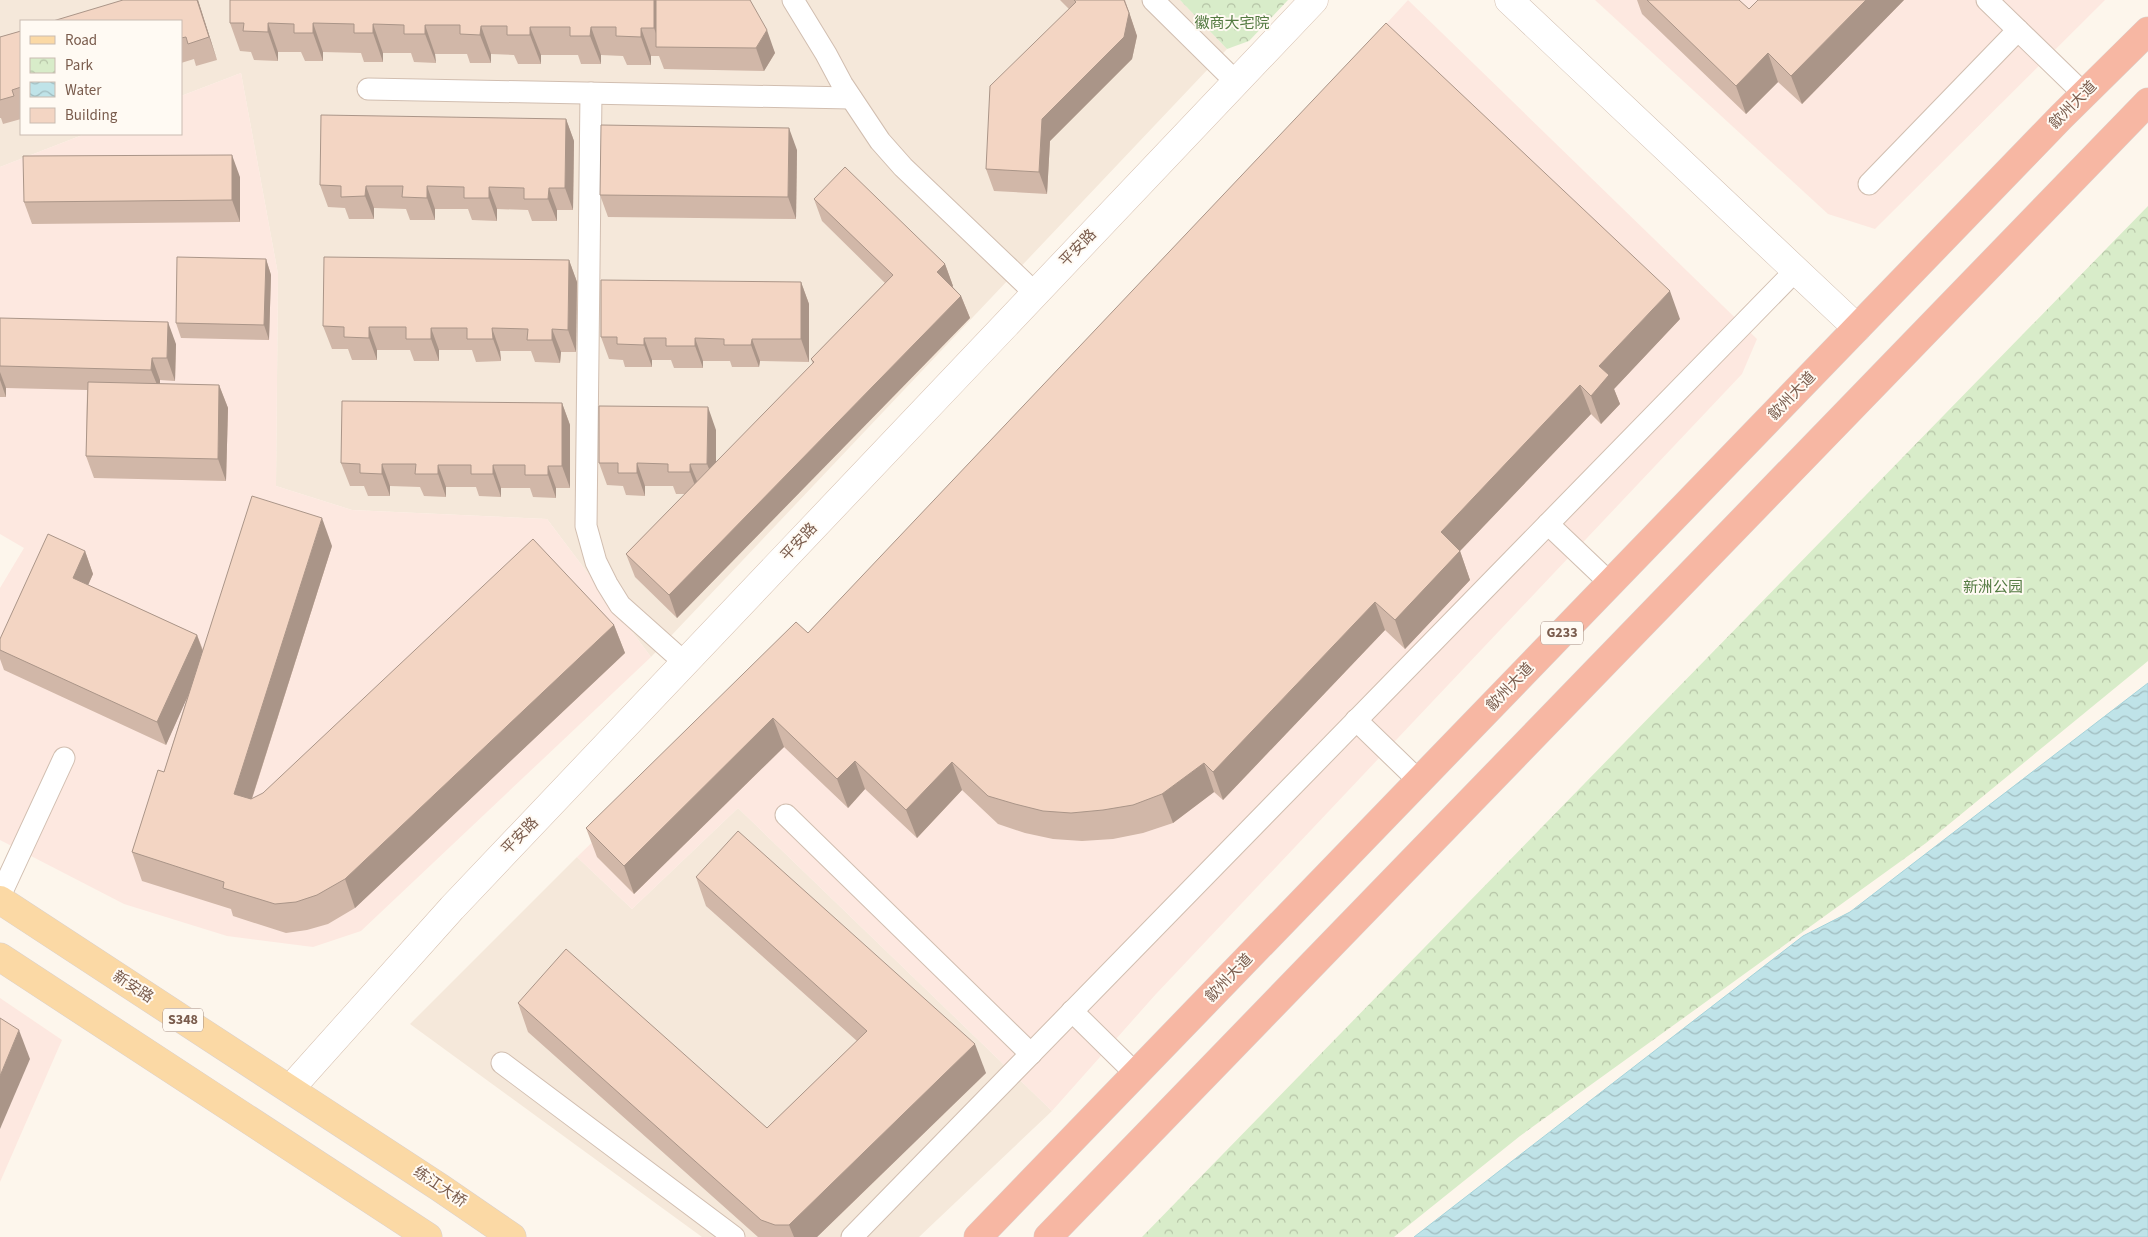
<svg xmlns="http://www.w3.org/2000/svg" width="2148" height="1237" viewBox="0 0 2148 1237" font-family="'Source Sans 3','Noto Sans SC',sans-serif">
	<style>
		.residential { fill: #f5e8da }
		.commercial { fill: #fde8e0 }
		.park { fill: url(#park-crowns) }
		.water { fill: url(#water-waves); stroke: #a5d3da }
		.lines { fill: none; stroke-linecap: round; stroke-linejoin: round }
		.lane-casing { stroke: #d1beb0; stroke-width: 23 }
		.street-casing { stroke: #d1beb0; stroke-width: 29 }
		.secondary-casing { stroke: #d6c0b0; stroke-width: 29 }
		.primary-casing { stroke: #dad1cd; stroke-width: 29 }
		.highway-casing { stroke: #dad1cd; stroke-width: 29 }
		.lane { stroke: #fff; stroke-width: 21 }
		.street { stroke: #fff; stroke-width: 28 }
		.secondary { stroke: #fff; stroke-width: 28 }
		.primary { stroke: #fbd9a5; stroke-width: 28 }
		.highway { stroke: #f7b7a3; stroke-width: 28 }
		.wall { fill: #d1b7a8 }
		.shaded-wall { fill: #aa9588 }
		.building { fill: #f3d5c3; stroke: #aa9588 }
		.labels { text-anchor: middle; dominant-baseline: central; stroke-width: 4; stroke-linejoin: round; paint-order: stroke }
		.shield { fill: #fffaf3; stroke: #a28b7f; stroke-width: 1 }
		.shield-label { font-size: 14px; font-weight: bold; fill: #7a5c4d }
		.park-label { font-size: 15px; fill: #537a41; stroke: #fffaf3 }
		.street-label { font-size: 15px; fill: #7a5c4d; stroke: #fffaf3 }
	</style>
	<defs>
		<pattern id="park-crowns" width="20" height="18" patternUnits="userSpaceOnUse" patternTransform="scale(1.25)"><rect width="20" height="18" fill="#d8ecc9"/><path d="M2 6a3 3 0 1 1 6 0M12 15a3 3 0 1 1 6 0" fill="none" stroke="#b4c2a5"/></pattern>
		<pattern id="water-waves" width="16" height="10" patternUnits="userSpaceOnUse" patternTransform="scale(1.25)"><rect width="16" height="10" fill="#bfe3e8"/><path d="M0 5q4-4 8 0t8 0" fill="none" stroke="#a0bbbe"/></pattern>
	</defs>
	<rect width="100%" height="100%" fill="#fdf6ec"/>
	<!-- residential -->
	<g class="residential">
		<polygon points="0,0 1180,0 1227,49 651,657 547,519 352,510 276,486 278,274 241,73 181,96 181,21 21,21 21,134 85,134 0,167"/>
		<polygon points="738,808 1052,1111 919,1237 702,1237 410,1024 577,857 632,909"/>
	</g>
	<!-- commercial -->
	<g class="commercial">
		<polygon points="1408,0 1757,339 1742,374 1156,994 1052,1111 738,808 632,909 577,857 1008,438"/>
		<polygon points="1595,0 2105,0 1875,229 1828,214"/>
		<polygon points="241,73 278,274 276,486 352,510 547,519 651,657 361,931 313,947 227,936 124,904 0,840 0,588 24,548 0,534 0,167 85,134 181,134 181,96"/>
		<polygon points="0,998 62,1040 0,1182"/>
	</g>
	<!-- park -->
	<g class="park">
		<polygon points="1180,0 1288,0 1249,41 1227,49"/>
		<polygon points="2148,206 2148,661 1926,843 1520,1136 1394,1237 1142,1237"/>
	</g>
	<!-- water -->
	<polygon class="water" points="2148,683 2148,1237 1414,1237 1803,936 1850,912"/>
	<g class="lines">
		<!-- lane casing -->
		<g class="lane-casing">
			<g id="lane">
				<polyline points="793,0 826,54 842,84 880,141 903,167 1035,293"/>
				<polyline points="1153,0 1236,82"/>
				<polyline points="1987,0 2084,94"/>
				<polyline points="368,89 851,98"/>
				<polyline points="591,93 586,526 596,562 607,584 620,605 685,663"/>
				<polyline points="1869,184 2018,30"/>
				<polyline points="1548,524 1610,583"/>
				<polyline points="1356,720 1419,781"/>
				<polyline points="786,815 1031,1054"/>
				<polyline points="0,896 64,758"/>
				<polyline points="1072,1011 1136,1074"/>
				<polyline points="502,1063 734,1237"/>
				<polyline points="852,1237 1796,270"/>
			</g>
		</g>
		<!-- street casing -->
		<g class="street-casing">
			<polyline id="street" points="1509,0 1857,328"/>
		</g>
		<!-- secondary casing -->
		<g class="secondary-casing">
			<polyline id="secondary" points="290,1089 452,908 1314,0"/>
		</g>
		<!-- primary casing -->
		<g class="primary-casing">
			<g id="primary">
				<polyline points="0,900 439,1187 512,1237"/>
				<polyline points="0,957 428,1237"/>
			</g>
		</g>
		<!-- highway casing -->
		<g class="highway-casing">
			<g id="highway">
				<polyline points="978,1237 2061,117 2148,31"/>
				<polyline points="1048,1237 2148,102"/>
			</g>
		</g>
		<!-- lane -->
		<use href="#lane" class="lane"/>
		<!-- street -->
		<use href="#street" class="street"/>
		<!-- secondary -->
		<use href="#secondary" class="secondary"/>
		<!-- primary -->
		<use href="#primary" class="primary"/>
		<!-- highway -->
		<use href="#highway" class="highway"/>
	</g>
	<!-- wall -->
	<g class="wall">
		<polygon points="123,0 198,0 217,60 196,66 194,59 181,63 181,21"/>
		<polygon points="750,0 775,53 764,71 664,69 659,56 651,56 651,65 627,65 623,56 601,55 601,64 581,64 578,55 541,55 541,64 518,64 514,55 491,54 491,63 470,63 467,54 435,54 436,63 414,62 411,53 383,53 383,62 364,62 361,53 323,52 323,61 305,61 301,52 278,52 278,61 254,60 251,52 240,51 230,23"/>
		<polygon points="1060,0 1125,0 1137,36 1132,59 1050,141 1047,194 994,191 986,169 1069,9"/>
		<polygon points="1637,0 1739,0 1749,9 1904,0 1802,104 1778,82 1746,114 1642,14"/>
		<polygon points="21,31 21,112 20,112 21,119 3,124 1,118 0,118 0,37"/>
		<polygon points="566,119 574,141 573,210 557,210 557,221 532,221 528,210 497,209 497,221 472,220 468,209 435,209 435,220 410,220 406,209 374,208 374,219 349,219 345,208 328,207 320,185"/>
		<polygon points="797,150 796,219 608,217 600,195"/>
		<polygon points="240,177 240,222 32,224 24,202"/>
		<polygon points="814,199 945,264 953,286 953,287 961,296 970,318 677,618 635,577 626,554 685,494 676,494 673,486 645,486 645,496 626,495 623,486 607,485 599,463 716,430 716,463 813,364 811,359 885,283 822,221"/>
		<polygon points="266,259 271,275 269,340 181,338 176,323"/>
		<polygon points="569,260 577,282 576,352 561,352 560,363 535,362 531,351 500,351 501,361 476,362 472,350 439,350 439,361 414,361 410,350 377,350 377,360 352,360 348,349 332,349 323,326"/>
		<polygon points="801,282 809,304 809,362 760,361 759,367 732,367 730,361 703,361 703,368 674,368 671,360 652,360 652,367 625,367 623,360 609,359 601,337"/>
		<polygon points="0,318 176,344 175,381 160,380 160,384 219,385 228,408 226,481 94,478 86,456 87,390 6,388 6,397 0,397"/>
		<polygon points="1680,319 1614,389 1620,404 1601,424 1591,414 1460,551 1470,580 1405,649 1385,630 1223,800 1214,792 1173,823 1143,833 1113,839 1082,841 1053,839 1025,833 998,824 962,790 917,838 865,789 848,808 784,747 634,894 597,857 586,828 808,633"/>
		<polygon points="562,403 570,425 570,488 556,488 556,498 533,497 530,488 501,488 501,497 479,496 476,487 446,487 446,497 424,496 420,487 390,486 390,496 368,496 364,486 350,486 341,463"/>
		<polygon points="332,546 252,799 614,625 625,653 355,908 328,924 307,930 286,933 233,916 231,909 142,881 132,852 164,772 188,695 166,745 4,670 0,659 0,639 85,551 93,574 88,585 197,635 203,650"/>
		<polygon points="696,877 986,1073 817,1237 758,1237 528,1032 518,1003 767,1128 857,1041 706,906"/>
	</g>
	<!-- shaded-wall -->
	<g class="shaded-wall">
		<polygon points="197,0 198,0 217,60 209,37"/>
		<polygon points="654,0 664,0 661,47 654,28"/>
		<polygon points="1124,0 1129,12 1137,36 1132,59 1050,141 1047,194 1039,172 1042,119"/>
		<polygon points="1866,0 1904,0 1802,104 1791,76"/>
		<polygon points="268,23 278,52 278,61 268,32"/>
		<polygon points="313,23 323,52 323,61 313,33"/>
		<polygon points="373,24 383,53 383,62 373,33"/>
		<polygon points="425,25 435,54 436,63 425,34"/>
		<polygon points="481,26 491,54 491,63 480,35"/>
		<polygon points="530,27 541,55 541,64 530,35"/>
		<polygon points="591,27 601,55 601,64 590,36"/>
		<polygon points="641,28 651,56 651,65 641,37"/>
		<polygon points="767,30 775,53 764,71 756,48"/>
		<polygon points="1768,53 1778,82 1746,114 1736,86"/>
		<polygon points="566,119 574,141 573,210 565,188"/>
		<polygon points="789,128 797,150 796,219 788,197"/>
		<polygon points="232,155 240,177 240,222 232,200"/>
		<polygon points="366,186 374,208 374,219 365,196"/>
		<polygon points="427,186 435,209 435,220 427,198"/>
		<polygon points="489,187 497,209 497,221 489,198"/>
		<polygon points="549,188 557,210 557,221 548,199"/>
		<polygon points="266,259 271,275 269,340 264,325"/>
		<polygon points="569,260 577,282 576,352 568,330"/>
		<polygon points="945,264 953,286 946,294 937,272"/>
		<polygon points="801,282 809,304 809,362 801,339"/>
		<polygon points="1670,291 1680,319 1614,389 1620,404 1601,424 1591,396 1599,366"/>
		<polygon points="961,296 970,318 677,618 669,595"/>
		<polygon points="168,322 176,344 175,381 167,358"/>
		<polygon points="369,327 377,350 377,360 369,338"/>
		<polygon points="431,328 439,350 439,361 431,339"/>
		<polygon points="492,328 500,351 501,361 493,339"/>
		<polygon points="552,329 561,352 560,363 552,340"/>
		<polygon points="644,338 652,360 652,367 644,345"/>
		<polygon points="695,338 703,361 703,368 695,346"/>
		<polygon points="752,339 760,361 759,367 751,345"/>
		<polygon points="152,358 160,380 160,392 151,370"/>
		<polygon points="0,372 6,388 6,397 0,380"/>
		<polygon points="219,385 228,408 226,481 218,459"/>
		<polygon points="1580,385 1591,414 1460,551 1470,580 1405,649 1395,620 1441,532"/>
		<polygon points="562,403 570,425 570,488 562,466"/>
		<polygon points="708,407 716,430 716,486 707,464"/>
		<polygon points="637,463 645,486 645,496 637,473"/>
		<polygon points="382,464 390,486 390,496 382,474"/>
		<polygon points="690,464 699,486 698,494 690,472"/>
		<polygon points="438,465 446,487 446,497 438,474"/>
		<polygon points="493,465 501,488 501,497 493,474"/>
		<polygon points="548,466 556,488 556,498 548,475"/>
		<polygon points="322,518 332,546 244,823 234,794"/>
		<polygon points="85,551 93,574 81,601 73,578"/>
		<polygon points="1375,602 1385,630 1223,800 1213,772"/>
		<polygon points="614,625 625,653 355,908 345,879"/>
		<polygon points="197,635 205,658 166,745 157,722"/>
		<polygon points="773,718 784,747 634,894 624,866"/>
		<polygon points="855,761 865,789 848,808 837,779"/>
		<polygon points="952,762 962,790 917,838 906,810"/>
		<polygon points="1204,763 1214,792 1173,823 1162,794"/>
		<polygon points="19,1030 30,1059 0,1129 0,1076"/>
		<polygon points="975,1044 986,1073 817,1237 794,1237 789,1225"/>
	</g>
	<!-- building -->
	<g class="building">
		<polygon points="123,0 197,0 209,37 188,44 186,37 181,38 181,21 53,21"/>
		<polygon points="230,0 654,0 654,28 641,28 641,37 616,36 616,27 591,27 590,36 570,36 570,27 530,27 530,35 507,35 507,26 481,26 480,35 460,34 460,25 425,25 425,34 404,34 404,25 373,24 373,33 354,33 354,24 313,23 313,33 294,33 294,24 268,23 268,32 243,31 244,23 230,23"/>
		<polygon points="656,0 750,0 767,30 756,48 656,47"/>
		<polygon points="1074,0 1124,0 1129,13 1124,37 1042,119 1039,172 986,169 990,86 1076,2"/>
		<polygon points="1647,0 1739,0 1749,9 1758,0 1866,0 1791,76 1768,53 1736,86"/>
		<polygon points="1386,23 1670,291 1599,366 1609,375 1591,396 1580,385 1441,532 1460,551 1395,620 1375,602 1213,772 1204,763 1162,794 1133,805 1103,810 1071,813 1043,811 1015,804 988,796 952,762 906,810 855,761 837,779 773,718 624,866 586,828 796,622 808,633"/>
		<polygon points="21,31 21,87 12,90 14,96 0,100 0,37"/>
		<polygon points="321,115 566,119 565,188 549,188 548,199 524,199 524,188 489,187 489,198 464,198 464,187 427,186 427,198 402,197 403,186 366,186 365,196 341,197 341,186 320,185"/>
		<polygon points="601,125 789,128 788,197 600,195"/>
		<polygon points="232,155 232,200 24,202 23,156"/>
		<polygon points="845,167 945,264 937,272 961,296 669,595 626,554 814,362 811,359 893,275 814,199"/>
		<polygon points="177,257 266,259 264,325 176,323"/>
		<polygon points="324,257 569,260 568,330 552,329 552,340 527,340 528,329 492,328 493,339 467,339 467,328 431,328 431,339 406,339 406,327 369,327 369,338 344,337 344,327 323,326"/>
		<polygon points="601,280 801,282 801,339 752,339 751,345 724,345 724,339 695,338 695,346 666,346 666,338 644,338 644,345 617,344 617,337 601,337"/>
		<polygon points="0,318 168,322 167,358 152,358 151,370 0,366"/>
		<polygon points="88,382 219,385 218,459 86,456"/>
		<polygon points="342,401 562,403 562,466 548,466 548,475 525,475 525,465 493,465 493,474 471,474 471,465 438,465 438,474 415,474 416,464 382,464 382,474 360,473 360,464 341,463"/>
		<polygon points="599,406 708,407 707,464 690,464 690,472 668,472 668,464 637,463 637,473 618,473 618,463 599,463"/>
		<polygon points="252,496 322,518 234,794 251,799 263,793 533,539 614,625 345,879 317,895 296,902 275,904 223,888 224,882 132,852 158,770 164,772"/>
		<polygon points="48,534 85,551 73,578 197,635 157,722 0,650 0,639"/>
		<polygon points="738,831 975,1044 789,1225 775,1225 761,1220 518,1003 566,949 767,1128 867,1031 696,877"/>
		<polygon points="0,1018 19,1030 0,1076"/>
	</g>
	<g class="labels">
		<!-- shield labels -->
		<g class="shield">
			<rect x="1541" y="621.5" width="42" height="23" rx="4"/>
			<rect x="163" y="1008.5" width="40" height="23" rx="4"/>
		</g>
		<g class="shield-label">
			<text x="1562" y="633">G233</text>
			<text x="183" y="1020">S348</text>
		</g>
		<!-- park labels -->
		<g class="park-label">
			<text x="1232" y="23">徽商大宅院</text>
			<text x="1993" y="587">新洲公园</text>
		</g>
		<!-- street labels -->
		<g class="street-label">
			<text transform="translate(2073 105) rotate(-45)">歙州大道</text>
			<text transform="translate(1078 248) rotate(-46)">平安路</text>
			<text transform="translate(1792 396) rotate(-46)">歙州大道</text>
			<text transform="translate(799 542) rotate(-47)">平安路</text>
			<text transform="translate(1510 687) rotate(-46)">歙州大道</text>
			<text transform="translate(520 836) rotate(-46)">平安路</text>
			<text transform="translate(1229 978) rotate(-46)">歙州大道</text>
			<text transform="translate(133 987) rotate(33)">新安路</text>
			<text transform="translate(440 1187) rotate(34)">练江大桥</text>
		</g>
	</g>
	<!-- legend -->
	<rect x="20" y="20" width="162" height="115" fill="#fffaf3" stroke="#cabbb1"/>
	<rect x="30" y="36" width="25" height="8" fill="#fbd9a5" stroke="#cabbb1"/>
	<text x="65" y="45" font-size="15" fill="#7a5c4d">Road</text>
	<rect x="30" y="58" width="25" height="15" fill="url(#park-crowns)" stroke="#cabbb1"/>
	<text x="65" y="70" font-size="15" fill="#7a5c4d">Park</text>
	<rect x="30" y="82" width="25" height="15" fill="url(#water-waves)" stroke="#cabbb1"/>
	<text x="65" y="95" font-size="15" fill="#7a5c4d">Water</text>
	<rect x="30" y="108" width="25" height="15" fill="#f3d5c3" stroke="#cabbb1"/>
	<text x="65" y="120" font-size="15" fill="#7a5c4d">Building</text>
</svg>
